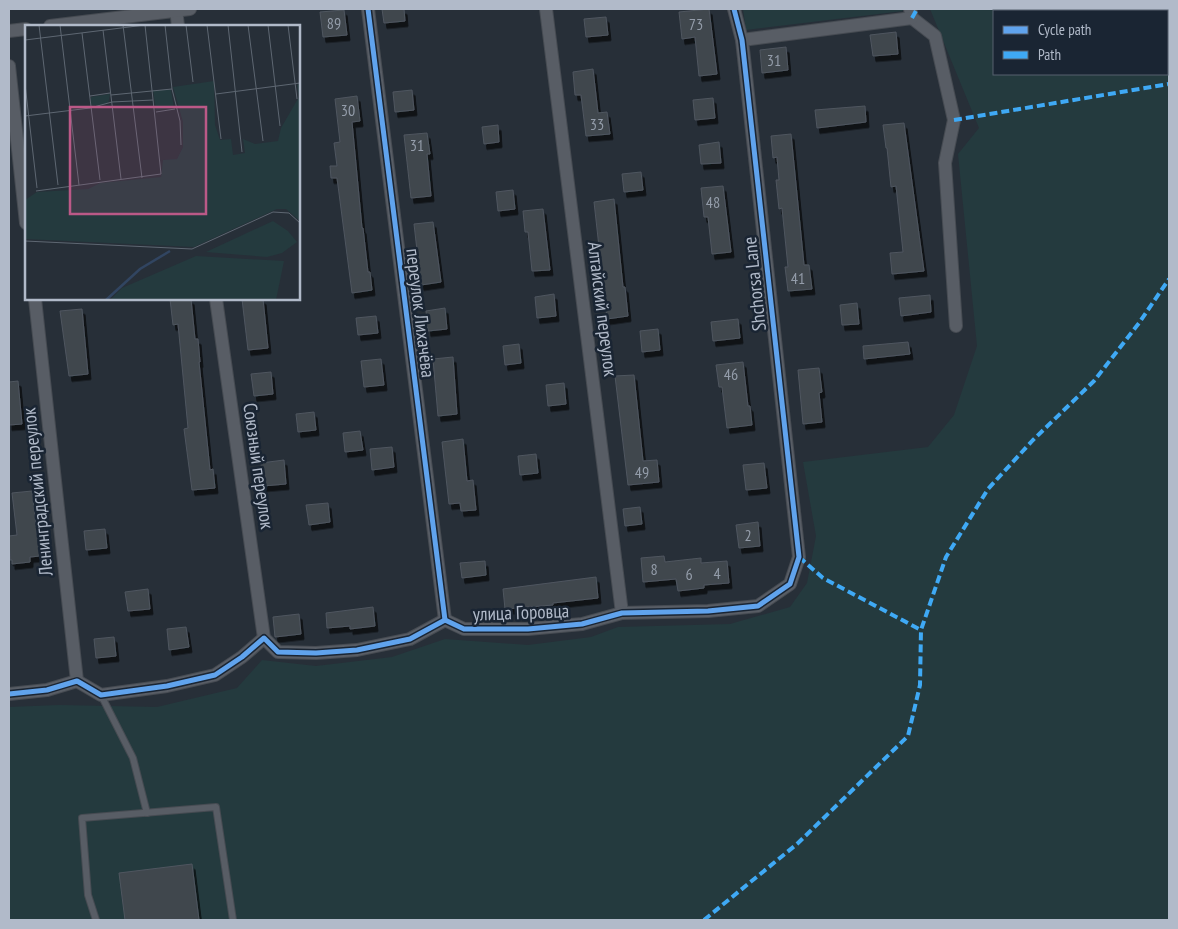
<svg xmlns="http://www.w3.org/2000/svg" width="1178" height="929" viewBox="0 0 1178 929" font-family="'PT Sans Narrow',sans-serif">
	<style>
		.green { fill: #243a3e; fill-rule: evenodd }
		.building { fill: #3f464e; stroke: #4f565f; filter: url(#shadow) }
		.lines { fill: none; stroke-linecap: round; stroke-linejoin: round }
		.lane-casing { stroke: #464b52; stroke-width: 8 }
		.street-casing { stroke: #464b52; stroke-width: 14 }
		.lane { stroke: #585d65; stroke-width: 6 }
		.street { stroke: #585d65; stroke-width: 12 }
		.quiet { stroke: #3fa9f5; stroke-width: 4; stroke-dasharray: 8 4; stroke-linecap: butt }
		.cycleway-casing { stroke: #1a2533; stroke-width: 8 }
		.cycleway { stroke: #60a3ed; stroke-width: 5 }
		.labels { text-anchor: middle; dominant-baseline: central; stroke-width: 5; stroke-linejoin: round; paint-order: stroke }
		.number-label { font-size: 16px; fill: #949daa }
		.street-label { font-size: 19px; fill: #b1bac9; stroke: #1a2533 }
		.inset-river { fill: none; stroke: #314561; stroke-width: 2.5 }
		.inset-road { fill: none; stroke: #5e6772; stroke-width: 1 }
		.view { fill: #bb5987; fill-opacity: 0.15; stroke: #bb5987; stroke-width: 2.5 }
		.inset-edge { fill: none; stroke: #b1bac9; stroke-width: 2.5 }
	</style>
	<defs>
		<filter id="shadow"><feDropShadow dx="3" dy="5.5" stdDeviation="0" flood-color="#0009"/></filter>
	</defs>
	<rect width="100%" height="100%" fill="#272f38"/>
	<!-- green -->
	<g class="green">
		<polygon points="743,9 902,9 903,11 746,30"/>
		<path d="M930,9h239v911h-1160v-213l50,-2 98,2 80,-19 25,-28 54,6 76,-9 53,-18 83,6 63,-8 27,-10 112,-3 60,-17 17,-24 9,-47 -13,-74 125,-15 26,-32 23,-69 -19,-192 21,-26zM994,11h173v63h-173z"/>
	</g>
	<!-- building -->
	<g class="building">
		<polygon points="382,9 404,9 405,21 384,23"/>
		<polygon points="709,9 717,74 699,76 695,37 682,39 679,12"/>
		<polygon points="344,10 347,35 323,37 320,12"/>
		<polygon points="606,17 608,35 586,37 584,19"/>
		<polygon points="896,32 898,54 873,56 870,35"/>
		<polygon points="786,47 788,70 762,73 760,50"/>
		<polygon points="593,69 598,113 607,112 610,134 586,136 581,95 575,95 573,72"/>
		<polygon points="412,90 414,110 395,112 393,92"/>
		<polygon points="357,96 360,121 352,122 362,228 363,228 368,272 370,272 372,290 352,293 337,178 331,178 330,166 337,166 334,143 340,142 335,99"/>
		<polygon points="713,98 715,118 695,120 693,100"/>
		<polygon points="865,106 866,122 817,128 815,110"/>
		<polygon points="904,123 924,271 892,274 890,253 903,252 896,186 891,187 887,148 886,148 883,125"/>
		<polygon points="498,125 499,142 484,144 482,127"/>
		<polygon points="427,133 430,154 427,154 431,196 411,198 404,135"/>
		<polygon points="791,134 804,265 809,265 812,289 788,291 785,267 788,267 782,208 779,209 776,180 779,180 777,157 773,158 771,136"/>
		<polygon points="719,142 721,163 701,164 699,145"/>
		<polygon points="641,172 643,190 624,192 622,174"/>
		<polygon points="723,186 731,252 712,254 708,217 704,217 701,188"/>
		<polygon points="513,190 515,209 498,211 496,192"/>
		<polygon points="614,199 623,287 625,287 628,316 607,319 594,202"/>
		<polygon points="543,209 550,270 532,271 528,232 525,232 523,211"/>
		<polygon points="433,222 441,282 421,285 414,224"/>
		<polygon points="554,294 556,316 537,318 535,297"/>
		<polygon points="930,295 931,312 901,316 899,298"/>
		<polygon points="170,299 191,299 195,339 198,339 200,362 199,362 210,470 213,469 215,488 192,490 184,429 188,428 178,324 173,325"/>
		<polygon points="242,299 263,299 268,348 248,350"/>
		<polygon points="857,303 859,324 842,325 840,305"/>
		<polygon points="445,308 447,329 428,331 426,311"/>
		<polygon points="82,309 88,374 69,376 60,311"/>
		<polygon points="376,316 378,333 358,335 356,318"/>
		<polygon points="738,319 740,338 713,341 711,322"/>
		<polygon points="658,329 660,350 642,352 640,331"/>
		<polygon points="908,342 910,354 864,359 863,346"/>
		<polygon points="519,344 521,363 505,365 503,346"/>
		<polygon points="453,357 457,414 438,416 433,359"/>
		<polygon points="381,359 384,385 364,387 361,361"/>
		<polygon points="743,362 748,406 750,406 752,425 727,428 722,387 719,387 716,365"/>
		<polygon points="819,368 822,392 819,393 822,422 803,424 798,370"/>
		<polygon points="271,372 273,394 254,396 251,374"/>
		<polygon points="634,375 643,461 657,460 659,482 628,485 615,376"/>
		<polygon points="18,381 22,424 9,425 9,382"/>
		<polygon points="564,383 566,404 548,406 546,385"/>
		<polygon points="314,412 316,430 298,432 296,414"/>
		<polygon points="360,431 363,450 345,452 343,433"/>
		<polygon points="463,439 467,481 473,480 476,510 461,511 460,503 449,504 442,442"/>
		<polygon points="392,447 394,467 372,470 370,449"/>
		<polygon points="536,454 538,473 520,475 518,456"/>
		<polygon points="284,460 286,484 263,486 261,463"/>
		<polygon points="764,463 767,488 746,490 743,465"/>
		<polygon points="32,491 40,556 30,557 30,562 12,564 12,560 10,560 9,536 17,535 12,493"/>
		<polygon points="328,503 330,522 309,525 306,505"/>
		<polygon points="640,507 642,524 625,526 623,509"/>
		<polygon points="758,522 760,546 739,548 736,525"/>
		<polygon points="105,529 107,548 86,550 84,531"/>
		<polygon points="664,556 665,562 701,558 701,563 727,561 729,583 704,585 704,588 678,591 676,579 643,582 641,558"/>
		<polygon points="485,561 486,575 462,578 460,563"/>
		<polygon points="596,577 598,598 553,603 553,605 505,609 503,589"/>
		<polygon points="148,589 150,609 128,611 125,592"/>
		<polygon points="373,607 375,626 350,629 350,626 327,628 326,613"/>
		<polygon points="299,614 301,634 275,637 273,617"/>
		<polygon points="186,627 189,647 169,650 167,629"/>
		<polygon points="114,637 116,656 96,658 94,639"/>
		<polygon points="192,864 199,920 125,920 119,873"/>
	</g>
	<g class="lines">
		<!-- lane casing -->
		<g class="lane-casing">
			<g id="lane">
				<polyline points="101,695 133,758 147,813"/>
				<polyline points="96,920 88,895 82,818 216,807 233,920"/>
			</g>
		</g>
		<!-- street casing -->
		<g class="street-casing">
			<g id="street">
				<polyline points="176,9 178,26"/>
				<polyline points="368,9 445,620"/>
				<polyline points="546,9 622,613"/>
				<polyline points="910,9 912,18 935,36 954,120 945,163 956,326"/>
				<polyline points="50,26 190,9"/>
				<polyline points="9,31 26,29"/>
				<polyline points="742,40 912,18"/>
				<polyline points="9,66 26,223"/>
				<polyline points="35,299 77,681"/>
				<polyline points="216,299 264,638"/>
				<polyline points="9,694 47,690 77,681 101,695 167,686 215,675 242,657 264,638 278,652 316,653 357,650 410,639 445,620 464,629 528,629 582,624 622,613 708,611 758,606 790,584 799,557 742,40 734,9"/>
			</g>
		</g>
		<!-- lane -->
		<use href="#lane" class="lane"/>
		<!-- street -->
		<use href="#street" class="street"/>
		<!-- quiet -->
		<g class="quiet">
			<polyline points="912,18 917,9"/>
			<polyline points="954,120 1169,84"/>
			<polyline points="799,557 823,578 921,630"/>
			<polyline points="704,920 797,844 908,736 920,685 921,630 946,557 988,489 1033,440 1094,381 1139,323 1169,279"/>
		</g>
		<!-- cycleway casing -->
		<g class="cycleway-casing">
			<g id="cycleway">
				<polyline points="368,9 445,620"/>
				<polyline points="9,694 47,690 77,681 101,695 167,686 215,675 242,657 264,638 278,652 316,653 357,650 410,639 445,620 464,629 528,629 582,624 622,613 708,611 758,606 790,584 799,557 742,40 734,9"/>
			</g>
		</g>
		<!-- cycleway -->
		<use href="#cycleway" class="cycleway"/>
	</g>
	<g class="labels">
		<!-- number labels -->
		<g class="number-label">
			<text x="334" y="23">89</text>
			<text x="696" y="24">73</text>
			<text x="774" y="60">31</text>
			<text x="348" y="110">30</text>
			<text x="597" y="124">33</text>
			<text x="417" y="145">31</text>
			<text x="713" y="202">48</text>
			<text x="798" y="278">41</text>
			<text x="731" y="374">46</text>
			<text x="642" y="472">49</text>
			<text x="748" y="535">2</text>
			<text x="654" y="569">8</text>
			<text x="717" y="573">4</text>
			<text x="689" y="574">6</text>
		</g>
		<!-- street labels -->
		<g class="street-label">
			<text transform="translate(754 284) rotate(-96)">Shchorsa Lane</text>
			<text transform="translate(603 309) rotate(83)">Алтайский переулок</text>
			<text transform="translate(421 313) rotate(83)">переулок Лихачёва</text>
			<text transform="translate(259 466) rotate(82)">Союзный переулок</text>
			<text transform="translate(37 492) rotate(-96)">Ленинградский переулок</text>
			<text transform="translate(521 612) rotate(-2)">улица Горовца</text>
		</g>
	</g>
	<!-- overview -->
	<g transform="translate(25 25)">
		<rect width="275" height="275" fill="#272f38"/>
		<path d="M189,56l1,44 5,15 11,-1 2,16 12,-2 -2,-14 12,5 23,-3 3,-13 18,-31 -2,-12 3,-1v137l-14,-12h-9l-83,38 -169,-8v-39l12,-8 51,-3 12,-6 61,-6 2,-17 14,-1 6,-12v-25l-10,-35zM128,65h18l3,18 -18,2zM85,69l-2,10 -17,2v-9zM248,196l15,10 9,11 -15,11 -15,4 -61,-5zM171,231l88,5 -8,39h-166l12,-12z" fill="#243a3e"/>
		<path class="inset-river" d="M81,275l34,-31 30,-18"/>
		<path class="inset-road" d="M14,0l19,160M35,0l19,160M98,0l19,153M140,0l7,64 8,32 1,24M161,0l7,57M182,0l14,114M203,0l14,127M223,0l15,116M243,0l12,101M263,0l9,74M78,5l18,149M57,8l18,147M0,15l120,-15M0,59l12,104M191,69l84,-11M86,70l61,-6M65,71l20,-3M131,87l19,-3M0,91l65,-8 22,-6 41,-2M11,166l125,-17 -16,-149M0,216l167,8 81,-37 16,1 11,10"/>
		<path class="view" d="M45,82h136v107h-136z"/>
		<rect width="275" height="275" class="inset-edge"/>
	</g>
	<!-- border -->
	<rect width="1178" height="929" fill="none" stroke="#b1bac9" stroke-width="20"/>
	<!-- legend -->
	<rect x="993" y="10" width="175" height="65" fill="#1a2533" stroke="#56616f"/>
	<rect x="1003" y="26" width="25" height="8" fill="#60a3ed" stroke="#56616f"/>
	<text x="1038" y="35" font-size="15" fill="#b1bac9">Cycle path</text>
	<rect x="1003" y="51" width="25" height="8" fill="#3fa9f5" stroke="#56616f"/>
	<text x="1038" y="60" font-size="15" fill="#b1bac9">Path</text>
</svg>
